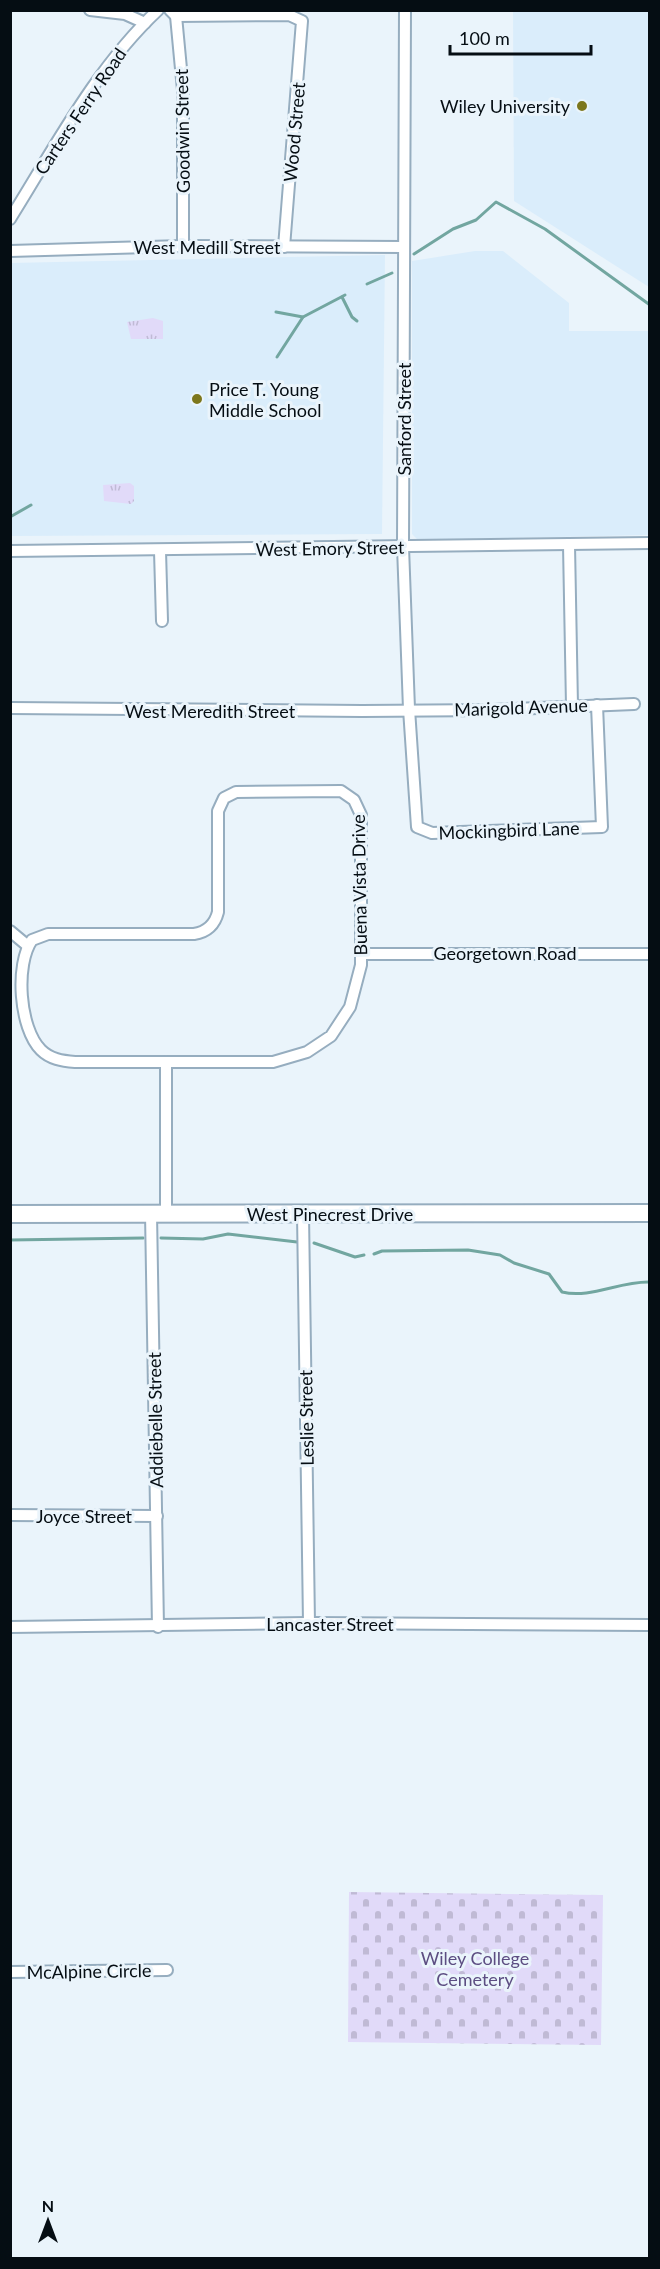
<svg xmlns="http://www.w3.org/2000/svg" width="660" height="2269" viewBox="0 0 660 2269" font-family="Lato,sans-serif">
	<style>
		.built { fill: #daedfb }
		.cemetery { fill: url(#cemetery-stones) }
		.park { fill: url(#park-tufts) }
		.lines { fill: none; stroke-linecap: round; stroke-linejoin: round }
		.stream { stroke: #72a6a0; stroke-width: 3 }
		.street-casing { stroke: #96adbf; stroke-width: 14 }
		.primary-casing { stroke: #96adbf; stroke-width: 20 }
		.street { stroke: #fff; stroke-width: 10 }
		.primary { stroke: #fff; stroke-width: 16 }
		.poi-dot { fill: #7c771c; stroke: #eaf4fb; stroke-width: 2 }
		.labels { text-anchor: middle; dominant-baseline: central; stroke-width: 6; stroke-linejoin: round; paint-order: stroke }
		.poi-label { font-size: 18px; fill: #050d13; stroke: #eaf4fb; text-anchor: end }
		.street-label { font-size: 18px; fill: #050d13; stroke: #eaf4fb }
		.park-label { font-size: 18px; fill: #5c4d82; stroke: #eaf4fb }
	</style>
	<defs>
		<pattern id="cemetery-stones" width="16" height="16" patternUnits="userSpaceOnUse" patternTransform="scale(1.5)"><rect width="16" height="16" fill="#e1daf9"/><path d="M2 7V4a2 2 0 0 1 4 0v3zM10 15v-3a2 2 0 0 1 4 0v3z" fill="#c0bad5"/></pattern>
		<pattern id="park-tufts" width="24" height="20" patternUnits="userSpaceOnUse" patternTransform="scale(1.5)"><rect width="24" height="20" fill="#e1daf9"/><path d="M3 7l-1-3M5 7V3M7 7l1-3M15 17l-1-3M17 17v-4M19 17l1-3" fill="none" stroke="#c0bad5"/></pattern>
	</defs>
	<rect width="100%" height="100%" fill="#eaf4fb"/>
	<!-- built -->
	<g class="built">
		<polygon points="513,11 649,11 649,287 514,201"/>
		<polygon points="475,251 503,251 569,303 569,331 649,331 649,535 418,540 412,534 412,261"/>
		<polygon points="385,255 382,534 11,536 10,263"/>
	</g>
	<!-- cemetery -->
	<polygon class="cemetery" points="349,1892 603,1895 601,2045 348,2042"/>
	<!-- park -->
	<g class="park">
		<polygon points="153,318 163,321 163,339 131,339 127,322"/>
		<polygon points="130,483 134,486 134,501 131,504 104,501 103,485"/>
	</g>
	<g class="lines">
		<!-- stream -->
		<g class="stream">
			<polyline points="414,254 453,229 476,220 496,202 545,229 650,305"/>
			<polyline points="367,284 392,273"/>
			<polyline points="342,297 352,317 357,321"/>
			<polyline points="276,312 303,317"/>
			<polyline points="277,357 303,317 345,295"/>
			<polyline points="10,517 31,505"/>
			<polyline points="161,1238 203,1239 228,1234 297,1242"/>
			<polyline points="10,1240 143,1238"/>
			<polyline points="314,1243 355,1257 364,1255"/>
			<path d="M374,1254l8,-3 86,-1 32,5 14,8 35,11 13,18c29,7 57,-11 88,-10"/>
		</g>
		<!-- street casing -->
		<g class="street-casing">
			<g id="street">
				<polyline points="90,10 125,14 145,23"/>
				<polyline points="170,10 176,16 289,15 302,21 284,247"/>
				<polyline points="405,10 403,547 409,709 417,827 432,833 602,827 597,705"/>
				<polyline points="176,16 183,90 183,246"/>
				<path d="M10,219c45,-72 86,-151 148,-209"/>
				<polyline points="10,251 183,246 404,247"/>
				<polyline points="569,545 572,706"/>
				<polyline points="10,551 650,543"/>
				<polyline points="160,551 162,621"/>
				<polyline points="10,708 362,711 493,710 634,704"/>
				<path d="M341,791l13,9 7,15v150l-11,42 -19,29 -24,16 -34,10h-198c-13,-1 -25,-3 -34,-12 -22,-22 -26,-86 -9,-110l16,-6h146c13,-2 21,-10 24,-22v-101l6,-13 12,-6z"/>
				<polyline points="10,931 28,946"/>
				<polyline points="361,954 650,954"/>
				<polyline points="166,1062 166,1213"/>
				<polyline points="151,1213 158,1627"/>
				<polyline points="303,1214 309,1623"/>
				<polyline points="10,1515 157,1516"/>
				<polyline points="10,1627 309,1623 650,1625"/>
				<polyline points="10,1972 167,1970"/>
			</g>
		</g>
		<!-- primary casing -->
		<g class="primary-casing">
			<polyline id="primary" points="10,1214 650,1213"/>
		</g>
		<!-- street -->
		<use href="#street" class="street"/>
		<!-- primary -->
		<use href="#primary" class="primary"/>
	</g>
	<!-- markers -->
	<g class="poi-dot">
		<circle cx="582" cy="106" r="6"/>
		<circle cx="197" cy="399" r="6"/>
	</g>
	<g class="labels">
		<!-- poi labels -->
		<g class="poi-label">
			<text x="570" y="106">Wiley University</text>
			<text x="209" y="389" text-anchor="start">Price T. Young<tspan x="209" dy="21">Middle School</tspan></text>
		</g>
		<!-- street labels -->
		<g class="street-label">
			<text transform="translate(80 111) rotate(-56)">Carters Ferry Road</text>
			<text transform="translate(182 131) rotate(-91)">Goodwin Street</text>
			<text transform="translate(294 132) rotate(-85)">Wood Street</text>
			<text x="207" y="247">West Medill Street</text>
			<text transform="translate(404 419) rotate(-90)">Sanford Street</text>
			<text transform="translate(330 548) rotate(-1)">West Emory Street</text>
			<text transform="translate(521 707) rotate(-2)">Marigold Avenue</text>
			<text x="210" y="711">West Meredith Street</text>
			<text transform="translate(509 830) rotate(-2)">Mockingbird Lane</text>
			<text transform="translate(359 885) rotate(-91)">Buena Vista Drive</text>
			<text x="505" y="953">Georgetown Road</text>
			<text x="330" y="1214">West Pinecrest Drive</text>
			<text transform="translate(306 1418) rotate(-91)">Leslie Street</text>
			<text transform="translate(155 1420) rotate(-91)">Addiebelle Street</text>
			<text x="84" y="1516">Joyce Street</text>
			<text x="330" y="1624">Lancaster Street</text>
			<text transform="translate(89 1971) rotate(-1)">McAlpine Circle</text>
		</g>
		<!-- park labels -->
		<g class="park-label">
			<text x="475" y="1958">Wiley College<tspan x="475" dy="21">Cemetery</tspan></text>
		</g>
	</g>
	<!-- border -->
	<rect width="660" height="2269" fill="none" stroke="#050d13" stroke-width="24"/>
	<!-- north arrow -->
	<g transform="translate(48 2221)" stroke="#eaf4fb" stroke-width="4.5" paint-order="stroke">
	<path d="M0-4.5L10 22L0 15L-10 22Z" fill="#050d13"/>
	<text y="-9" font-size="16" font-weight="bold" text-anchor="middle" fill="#050d13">N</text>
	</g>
	<!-- scale -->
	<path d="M450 45v9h141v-9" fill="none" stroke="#050d13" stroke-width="3"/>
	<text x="459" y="45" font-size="18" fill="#050d13" stroke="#eaf4fb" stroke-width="4.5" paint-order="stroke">100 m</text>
</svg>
